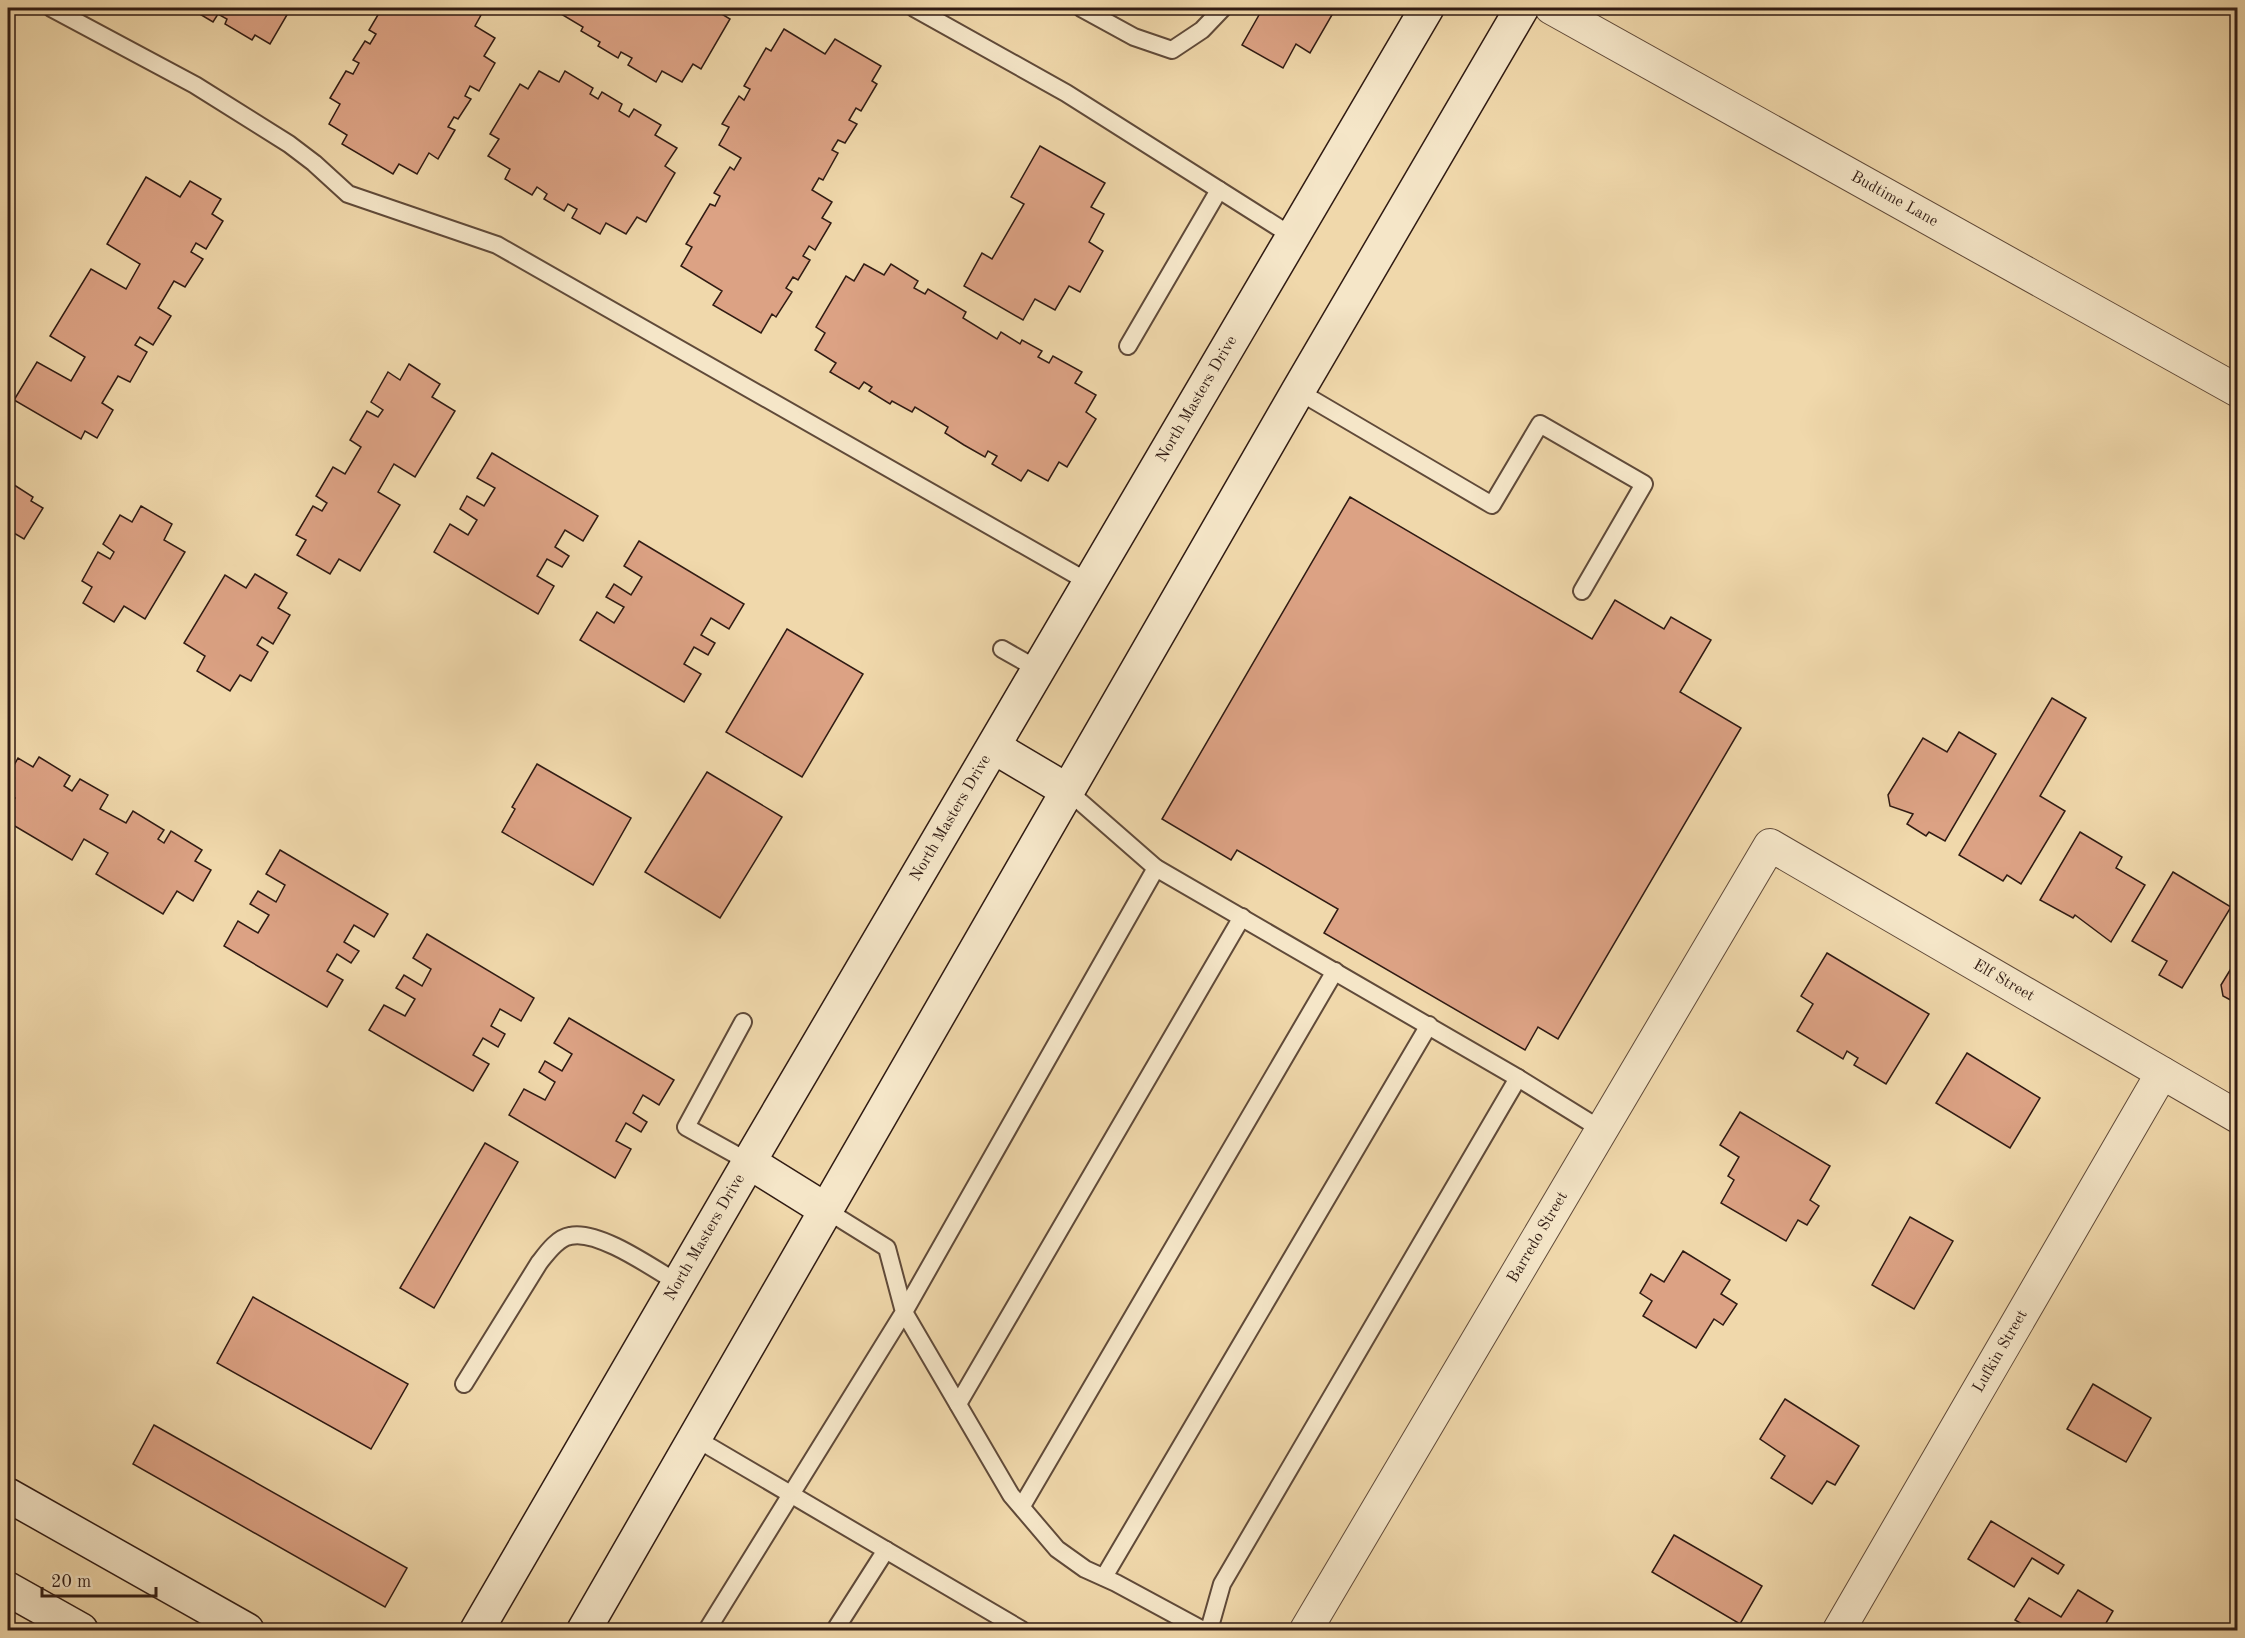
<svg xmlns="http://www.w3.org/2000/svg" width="2245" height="1638" viewBox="0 0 2245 1638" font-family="'Old Standard TT',serif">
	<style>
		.building { fill: #dca284; stroke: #301b13; stroke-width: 1.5 }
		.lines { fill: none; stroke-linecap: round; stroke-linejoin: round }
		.lane-casing { stroke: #604a39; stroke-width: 20 }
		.street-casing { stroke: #604a39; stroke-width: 34 }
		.secondary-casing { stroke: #301b13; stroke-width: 36 }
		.lane { stroke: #f5e6c8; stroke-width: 16 }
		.street { stroke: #f5e6c8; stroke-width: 32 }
		.secondary { stroke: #f5e6c8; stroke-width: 33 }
		.labels { text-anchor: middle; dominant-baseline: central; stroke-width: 4.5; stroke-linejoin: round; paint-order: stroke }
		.street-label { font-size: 16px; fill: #301b13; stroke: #f5e6c8 }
	</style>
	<rect width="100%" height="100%" fill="#f0d8ab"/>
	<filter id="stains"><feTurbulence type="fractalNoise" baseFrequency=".00333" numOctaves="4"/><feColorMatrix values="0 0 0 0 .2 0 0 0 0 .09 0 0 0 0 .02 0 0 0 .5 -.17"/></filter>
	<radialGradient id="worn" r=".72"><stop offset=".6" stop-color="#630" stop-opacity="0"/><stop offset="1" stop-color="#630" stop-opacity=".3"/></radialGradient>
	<!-- building -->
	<g class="building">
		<polygon points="195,8 291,8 270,44 255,35 252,40 225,24 227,19 218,14 213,22 193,10"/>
		<polygon points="382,8 467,8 481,15 475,26 495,38 484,56 495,63 479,91 470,86 465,96 471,99 458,119 454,117 448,127 455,130 438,159 429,153 417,174 399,164 393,174 342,144 347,135 329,124 340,104 330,98 346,71 353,74 359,63 353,60 365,41 370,44 376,34 369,30"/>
		<polygon points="551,8 723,8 720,13 730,19 701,69 693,64 682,82 662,71 656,82 628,65 632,58 621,52 618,58 598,46 600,42 581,31 583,27"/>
		<polygon points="1263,8 1336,8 1310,53 1296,44 1283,68 1242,45"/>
		<polygon points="784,29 825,54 835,39 881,66 872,81 877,84 861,111 856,108 849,120 857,124 845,143 838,140 832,150 838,153 823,180 819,178 812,190 832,202 822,218 831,223 815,250 809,246 803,256 810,260 798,280 793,277 786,288 792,292 776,317 772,314 761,333 713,305 722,291 681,266 692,247 686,244 710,204 715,206 720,196 714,193 730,167 734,170 741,158 719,145 729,127 722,124 739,96 744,100 750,89 744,86 766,48 771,51"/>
		<polygon points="539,71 559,82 565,71 593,88 590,94 598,99 602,92 622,104 619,111 629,117 634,109 661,125 655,135 677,148 665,166 675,173 646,222 637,217 626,234 606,223 600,234 572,218 577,209 568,204 564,211 544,199 547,194 537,187 532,195 505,179 510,169 488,156 499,139 490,134 520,84 528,89"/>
		<polygon points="1040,146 1105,183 1091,207 1104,214 1089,242 1103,251 1080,292 1069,286 1055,310 1035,299 1023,320 964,286 982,253 992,259 1024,204 1011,197"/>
		<polygon points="146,177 180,197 190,181 221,199 212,214 223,221 206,249 196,243 191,252 203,259 185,287 174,281 158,308 171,316 153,345 140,337 135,345 147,352 130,382 118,376 102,403 113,410 97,438 85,431 81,439 14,400 37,362 71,381 85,357 50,336 91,269 126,289 140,264 107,244"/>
		<polygon points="864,264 884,275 891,264 918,281 914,288 925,294 928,289 966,312 963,318 997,339 1001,332 1020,344 1022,340 1042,351 1038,357 1049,363 1053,356 1082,372 1075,383 1096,395 1086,412 1096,419 1067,467 1059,462 1048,481 1028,470 1021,481 992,464 997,456 988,451 985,457 964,445 945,433 948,427 915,407 912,412 892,401 890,404 869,391 872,387 864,382 859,389 830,372 836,363 815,350 825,333 816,327 846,276 854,281"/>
		<polygon points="409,364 440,384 432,397 455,411 415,477 394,464 378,492 400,505 360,571 339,559 330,574 297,555 306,540 296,535 313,506 322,511 327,503 316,496 333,467 345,474 361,447 350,440 367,411 378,417 383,410 371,402 388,372 400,380"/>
		<polygon points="492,453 598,516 583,541 565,530 555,547 569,556 562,567 547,559 537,576 554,586 538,614 434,552 450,524 468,535 477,520 460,509 467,496 484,506 495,488 477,478"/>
		<polygon points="8,481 33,497 31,501 43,508 24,539 14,533 8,543"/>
		<polygon points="1350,497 1592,639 1615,600 1664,629 1671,617 1711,640 1680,692 1741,728 1558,1039 1538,1027 1525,1050 1324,933 1338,909 1237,850 1231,860 1162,819"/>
		<polygon points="141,506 172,524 164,540 185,552 145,619 124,606 114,622 83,603 92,587 82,581 98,552 110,559 114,552 103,544 120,515 132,522"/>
		<polygon points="639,541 744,604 729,629 711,618 701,635 715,643 708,655 694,647 684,664 701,674 684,702 580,640 597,612 614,623 624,607 606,597 614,584 631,595 642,577 624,566"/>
		<polygon points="255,574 287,593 278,608 290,615 273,644 262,637 257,645 268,652 251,681 240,675 230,691 197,671 205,656 184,643 225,575 246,588"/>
		<polygon points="787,629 863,674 802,777 726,732"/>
		<polygon points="2052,698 2086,718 2040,796 2065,811 2021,884 2007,875 2003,881 1959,855"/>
		<polygon points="1959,732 1996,754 1945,841 1929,832 1926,836 1907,824 1913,814 1890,806 1888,795 1923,738 1947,752"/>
		<polygon points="39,757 70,776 64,786 72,791 80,779 108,795 100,809 126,823 133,811 164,830 158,839 164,843 171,831 202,850 195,861 211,870 193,901 177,891 163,914 96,874 108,853 84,839 72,860 8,822 8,809 15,798 8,794 8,776 18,758 33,767"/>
		<polygon points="537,764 631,818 593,885 502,832 515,809 512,807"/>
		<polygon points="707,772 782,817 720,918 645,872"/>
		<polygon points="2080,832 2122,857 2116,868 2145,885 2111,942 2075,915 2073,918 2040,900"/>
		<polygon points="280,850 388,914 374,937 354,925 344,942 359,951 351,963 337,954 327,971 343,980 327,1007 224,946 238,921 258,933 269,915 250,904 258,891 276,902 285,885 266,874"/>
		<polygon points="2173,872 2231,907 2182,988 2159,975 2167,961 2132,941"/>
		<polygon points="427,934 534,998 521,1021 500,1009 491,1026 505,1034 498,1047 483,1038 473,1055 489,1064 473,1091 369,1030 384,1005 405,1016 415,999 396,988 404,975 422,986 431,969 413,958"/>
		<polygon points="1827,953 1929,1014 1886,1084 1854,1065 1858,1058 1847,1051 1843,1059 1797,1031 1813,1004 1801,996"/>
		<polygon points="2238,957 2238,1003 2236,1003 2223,996 2221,985"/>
		<polygon points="569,1018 674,1080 659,1105 643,1095 633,1113 647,1122 641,1132 626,1123 616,1141 631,1149 615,1178 509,1115 524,1089 545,1100 555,1082 539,1072 545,1061 562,1071 572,1054 554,1043"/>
		<polygon points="1967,1053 2040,1098 2010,1148 1936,1103"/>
		<polygon points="1740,1112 1830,1166 1810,1200 1819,1206 1807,1225 1798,1220 1786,1241 1721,1203 1734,1180 1728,1176 1739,1157 1720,1145"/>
		<polygon points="485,1143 518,1162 434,1308 400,1288"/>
		<polygon points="1910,1217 1953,1241 1914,1309 1872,1285"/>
		<polygon points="1683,1251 1730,1280 1721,1294 1737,1304 1723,1325 1714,1319 1696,1348 1643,1316 1652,1301 1640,1293 1651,1274 1664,1282"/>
		<polygon points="253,1297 408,1384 371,1449 217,1363"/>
		<polygon points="2093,1384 2151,1418 2126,1462 2067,1429"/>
		<polygon points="1785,1399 1859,1446 1835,1485 1827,1481 1812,1504 1771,1478 1785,1456 1760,1439"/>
		<polygon points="154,1425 407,1568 385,1607 133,1464"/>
		<polygon points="1991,1521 2064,1565 2058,1574 2032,1558 2014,1587 1968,1559"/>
		<polygon points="1674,1535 1762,1586 1740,1624 1652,1572"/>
		<polygon points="2078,1590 2113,1611 2102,1630 2032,1630 2015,1620 2029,1598 2061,1617"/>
	</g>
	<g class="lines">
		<!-- lane casing -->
		<g class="lane-casing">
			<g id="lane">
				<polyline points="51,8 195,85 289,144 314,163 348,194 497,245 1090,583"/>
				<polyline points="914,8 1066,93 1292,236"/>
				<polyline points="1081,8 1134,37 1172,50 1202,30 1223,8"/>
				<polyline points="1128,346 1219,190"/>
				<polyline points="1298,391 1492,505 1540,424 1644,484 1582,591"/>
				<polyline points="1002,649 1039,670"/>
				<polyline points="1068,791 1156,868 1518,1078 1602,1130"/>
				<polyline points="1156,868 904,1312 1011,1495 1057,1549 1085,1569 1116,1583 1203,1630"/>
				<polyline points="743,1022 686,1127 749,1162"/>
				<path d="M464,1384l75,-121c7,-9 18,-25 31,-27 28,-7 84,33 108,47"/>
				<polyline points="958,1404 1242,917"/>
				<polyline points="695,1438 1022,1630"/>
				<polyline points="1022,1506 1335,971"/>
				<polyline points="1104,1577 1429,1025"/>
				<polyline points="707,1630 904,1312 887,1248 826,1210"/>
				<polyline points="835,1630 886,1550"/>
				<polyline points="1209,1630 1222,1584 1518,1078"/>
			</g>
		</g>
		<!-- street casing -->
		<g class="street-casing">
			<g id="street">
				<path id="s1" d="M1551,8l687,383"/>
				<path id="s2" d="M1306,1630l464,-785 468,272"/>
				<path id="s3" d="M1839,1630l323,-557"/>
			</g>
		</g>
		<!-- secondary casing -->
		<g class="secondary-casing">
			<g id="secondary">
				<polyline points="994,747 1068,791"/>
				<polyline points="749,1162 826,1210"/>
				<polyline points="8,1495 247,1630"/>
				<polyline points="8,1589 81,1630"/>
				<path id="s4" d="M477,1630l272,-468 678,-1154"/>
				<polyline points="584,1630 1298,391 1522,8"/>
			</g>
		</g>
		<!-- lane -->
		<use href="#lane" class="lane"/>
		<!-- street -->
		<use href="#street" class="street"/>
		<!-- secondary -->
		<use href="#secondary" class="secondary"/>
	</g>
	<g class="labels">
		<!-- street labels -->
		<g class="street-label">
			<text stroke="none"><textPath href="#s1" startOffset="393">Budtime Lane</textPath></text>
			<text stroke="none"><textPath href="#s4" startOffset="1426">North Masters Drive</textPath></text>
			<text stroke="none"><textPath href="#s4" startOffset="940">North Masters Drive</textPath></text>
			<text stroke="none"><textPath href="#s2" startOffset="1182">Elf Street</textPath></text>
			<text stroke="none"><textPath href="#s4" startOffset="454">North Masters Drive</textPath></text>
			<text stroke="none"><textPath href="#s2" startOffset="456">Barredo Street</textPath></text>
			<text stroke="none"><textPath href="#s3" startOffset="322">Lufkin Street</textPath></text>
		</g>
	</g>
	<!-- margin -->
	<rect width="2245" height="1638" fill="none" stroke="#f0d8ab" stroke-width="30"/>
	<rect x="9" y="9" width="2227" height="1620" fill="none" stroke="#301b13" stroke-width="3"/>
	<rect x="15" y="15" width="2215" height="1608" fill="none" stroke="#301b13" stroke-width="1.5"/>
	<!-- scale -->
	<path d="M42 1587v9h114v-9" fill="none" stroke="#301b13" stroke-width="3"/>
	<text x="51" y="1587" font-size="18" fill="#301b13" stroke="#f5e6c8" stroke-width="4.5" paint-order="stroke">20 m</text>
	<rect width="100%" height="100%" filter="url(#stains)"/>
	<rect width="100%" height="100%" fill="url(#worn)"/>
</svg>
